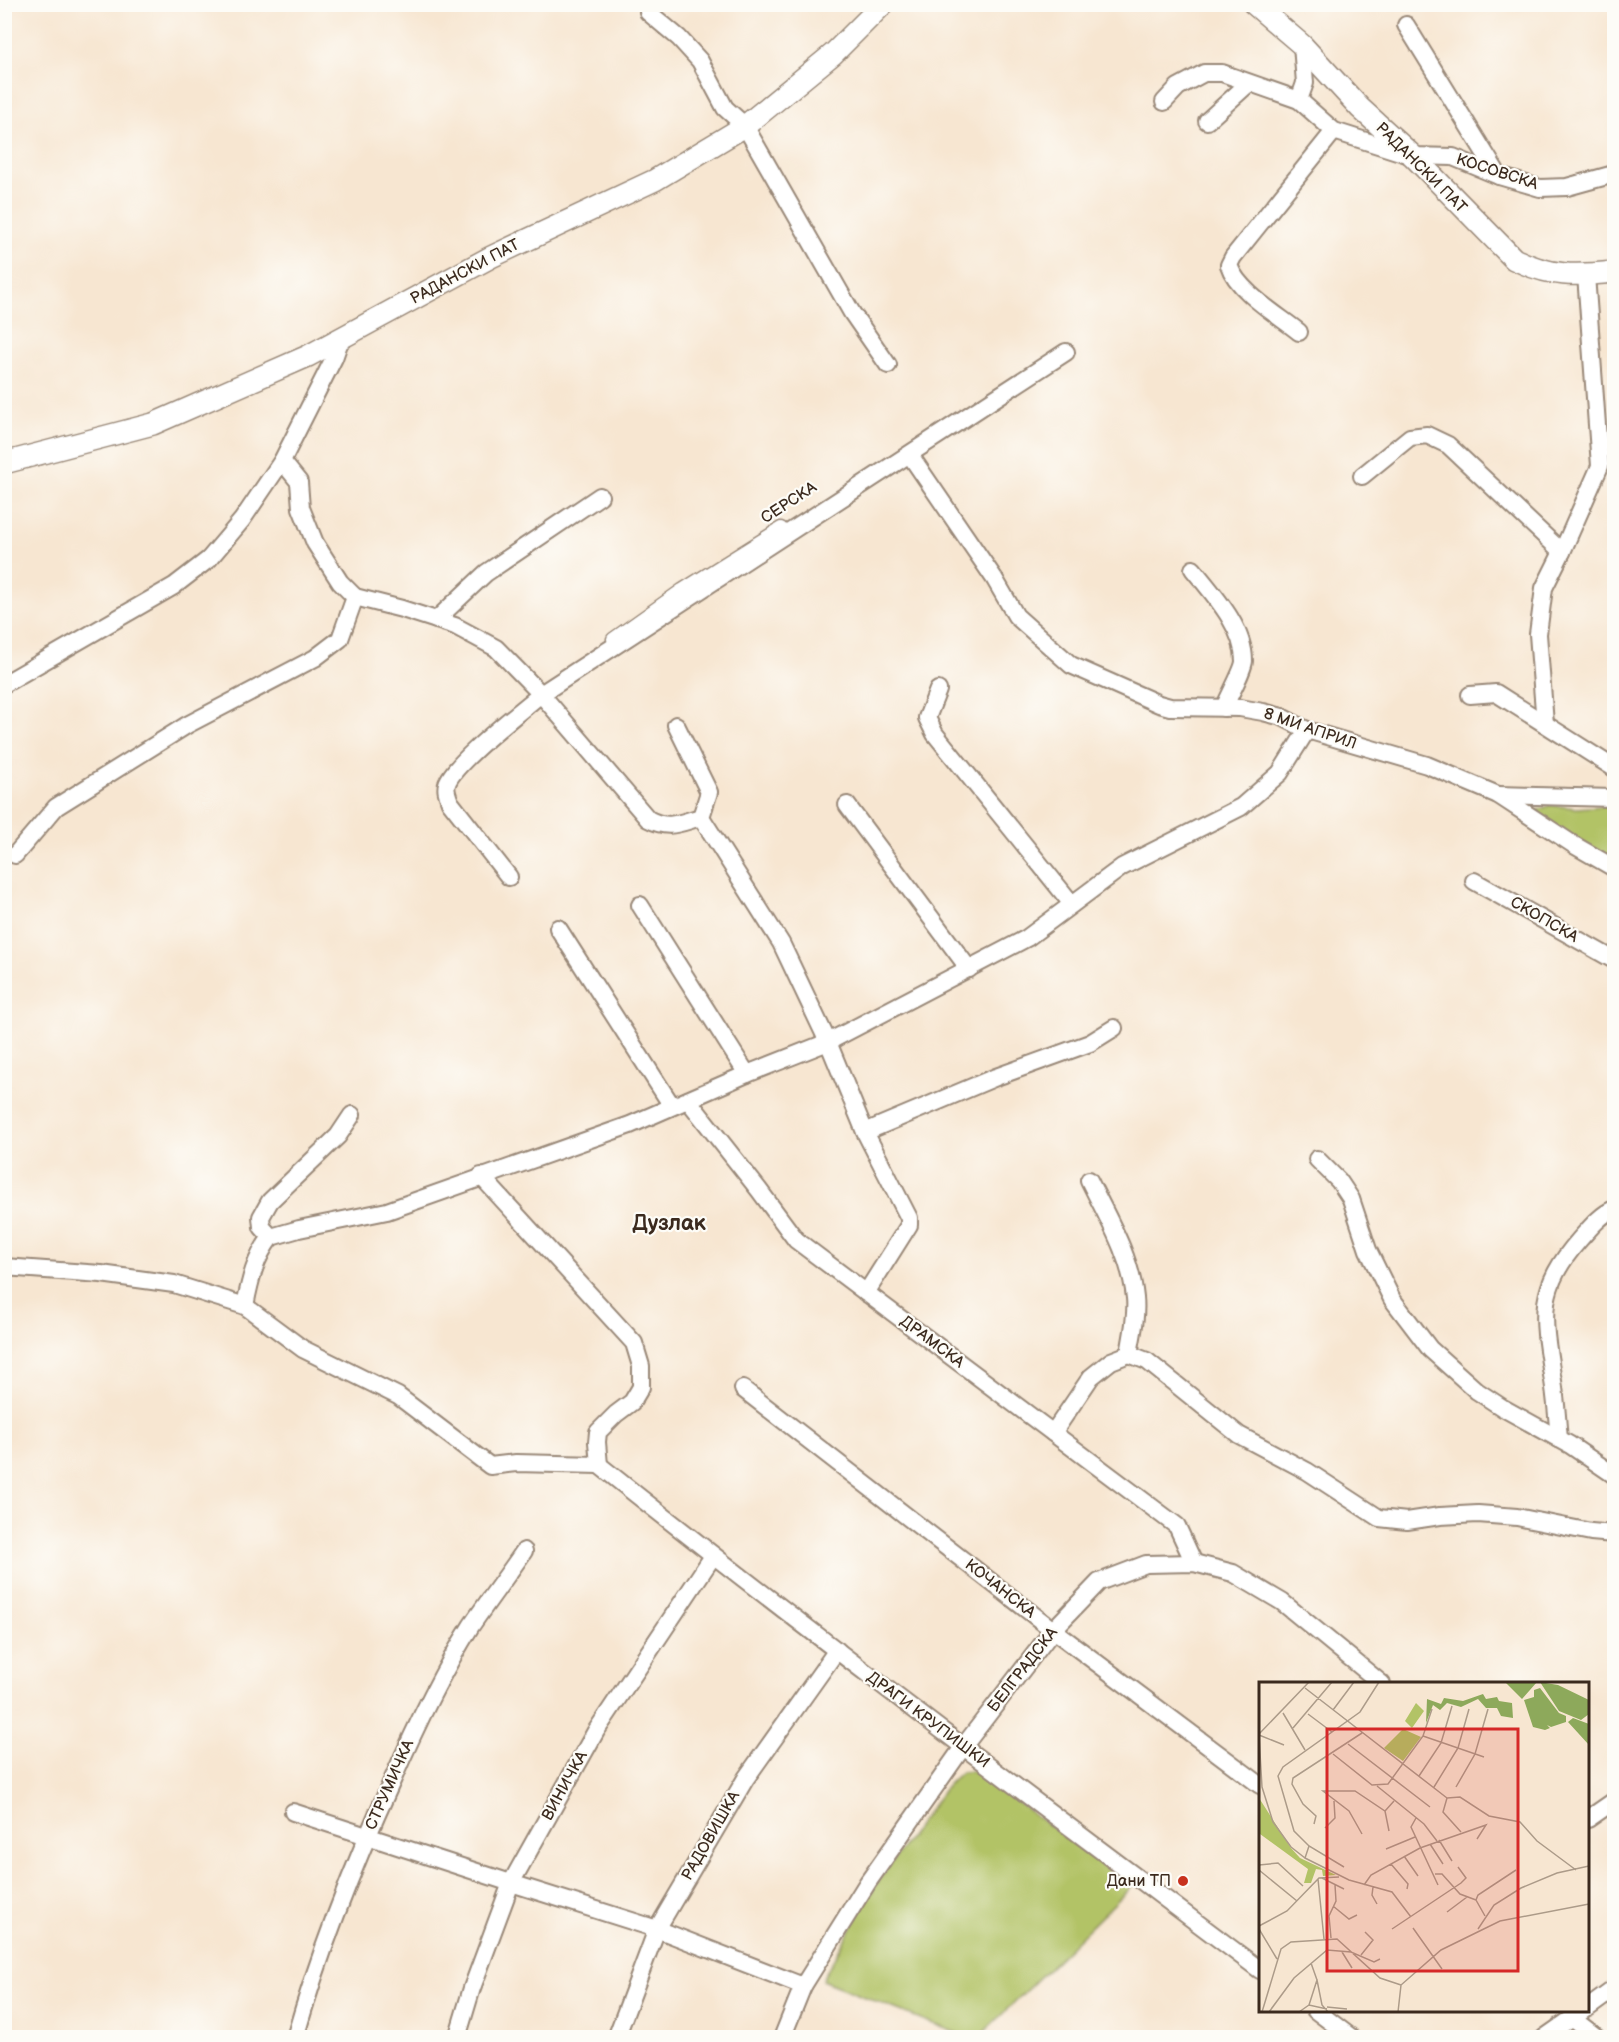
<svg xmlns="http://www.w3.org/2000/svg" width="1619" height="2042" viewBox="0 0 1619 2042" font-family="'Balsamiq Sans',sans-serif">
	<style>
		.green { fill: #b2c366; stroke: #767642; stroke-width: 1.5 }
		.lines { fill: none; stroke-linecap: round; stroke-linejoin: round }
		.pedestrian-casing { stroke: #998878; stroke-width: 15 }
		.minor-casing { stroke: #998878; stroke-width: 20 }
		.tertiary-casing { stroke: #998878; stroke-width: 24 }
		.pedestrian { stroke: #fff; stroke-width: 12 }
		.minor { stroke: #fff; stroke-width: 16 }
		.tertiary { stroke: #fff; stroke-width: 21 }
		.poi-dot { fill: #c8321e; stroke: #fdfcf7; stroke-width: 2 }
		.labels { text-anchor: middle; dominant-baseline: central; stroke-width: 4.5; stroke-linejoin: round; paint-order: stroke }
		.street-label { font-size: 16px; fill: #3b2a1e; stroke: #fdfcf7 }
		.poi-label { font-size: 16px; fill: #3b2a1e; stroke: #fdfcf7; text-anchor: end }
		.district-label { font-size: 22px; font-weight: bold; fill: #3b2a1e; stroke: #fdfcf7 }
		.inset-road { fill: none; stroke: #ac9b89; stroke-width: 1.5 }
		.view { fill: #d62828; fill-opacity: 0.15; stroke: #d62828; stroke-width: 3 }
		.inset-edge { fill: none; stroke: #3b2a1e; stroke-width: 3 }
	</style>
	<rect width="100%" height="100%" fill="#fdfcf7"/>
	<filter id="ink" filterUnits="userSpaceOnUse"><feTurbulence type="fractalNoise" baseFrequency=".0167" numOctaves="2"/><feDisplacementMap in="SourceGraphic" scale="12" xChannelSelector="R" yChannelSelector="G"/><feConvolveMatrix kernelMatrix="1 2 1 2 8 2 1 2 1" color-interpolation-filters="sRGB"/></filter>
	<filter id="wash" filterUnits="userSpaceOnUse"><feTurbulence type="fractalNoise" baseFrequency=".008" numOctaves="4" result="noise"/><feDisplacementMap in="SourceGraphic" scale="24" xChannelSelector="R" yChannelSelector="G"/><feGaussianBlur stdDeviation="1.35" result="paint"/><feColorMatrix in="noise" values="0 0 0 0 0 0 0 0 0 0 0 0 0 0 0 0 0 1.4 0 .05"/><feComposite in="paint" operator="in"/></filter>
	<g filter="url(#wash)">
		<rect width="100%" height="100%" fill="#f7e6d1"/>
		<!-- green -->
		<g class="green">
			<polygon points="1550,805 1576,808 1614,805 1614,861 1538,818 1538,810"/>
			<polygon points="976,1771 1131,1887 979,2037 969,2038 822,1980 875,1886 948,1784 961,1772"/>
		</g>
	</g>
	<g filter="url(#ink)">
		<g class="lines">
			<!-- pedestrian casing -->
			<g class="pedestrian-casing">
				<polyline id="pedestrian" points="613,639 682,590 781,528"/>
			</g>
			<!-- minor casing -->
			<g class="minor-casing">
				<g id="minor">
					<polyline points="648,12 679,38 700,61 725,108 745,126 852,313 888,365"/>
					<polyline points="1406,25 1499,176"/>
					<polyline points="1299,100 1305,83 1302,45"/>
					<polyline points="1164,102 1178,87 1204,73 1222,73 1299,100 1334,131 1413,156 1453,157 1499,176 1540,188 1567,187 1614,174"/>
					<polyline points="1207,121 1248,84"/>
					<path d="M1299,332c-21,-17 -62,-41 -70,-67l4,-8 101,-126"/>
					<polyline points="910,455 994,578 1016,616 1071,665 1159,704 1170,707 1240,708 1263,712 1282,717 1307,730 1427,765 1498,795 1574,845 1614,868"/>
					<polyline points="1362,476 1410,437 1427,435 1448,445 1562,552"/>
					<path d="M1193,569c20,25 51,58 51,92 0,8 -16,37 -20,47"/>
					<path d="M355,597l47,12 53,17 41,22 45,46 107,125c21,11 31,4 53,-2"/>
					<polyline points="436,620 486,573 600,496"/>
					<polyline points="4,684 174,586 209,559 242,520 282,461 334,358 341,338"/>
					<polyline points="938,690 927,718 935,734 1072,904"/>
					<polyline points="1470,695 1496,693 1614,768"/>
					<polyline points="1545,724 1538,634 1544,588 1562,552 1600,466 1586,275"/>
					<polyline points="676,725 709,792 701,817 781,943 828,1042 865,1132 909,1218 909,1225 866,1293"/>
					<polyline points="1498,795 1614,798"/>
					<polyline points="847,805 969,969"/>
					<polyline points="15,855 56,807 187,725 315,658 340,639 355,597 340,582 315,543 301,508 299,482 282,461"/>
					<path d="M509,877l-59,-75c-2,-6 -5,-12 -3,-18 6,-21 74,-73 94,-90l525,-342"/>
					<polyline points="1474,881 1614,960"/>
					<polyline points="640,905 747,1074"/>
					<polyline points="558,928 672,1106"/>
					<polyline points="688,1100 759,1190 796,1240 1177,1526 1194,1563"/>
					<polyline points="352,1115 338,1136 270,1201 261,1217 262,1227 271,1237 299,1229 387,1211 630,1125 747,1074 828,1042 1027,938 1122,867 1241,807 1280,773 1307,730"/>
					<polyline points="865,1132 996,1077 1090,1043 1114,1028"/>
					<polyline points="1317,1159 1339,1181 1351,1199 1368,1250 1392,1299 1430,1349 1477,1391 1503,1408 1570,1445 1614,1475"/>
					<polyline points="481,1176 634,1343 641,1366 641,1387 632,1402 616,1414 598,1432 597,1442 599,1465"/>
					<path d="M1089,1180c18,37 42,76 46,118 2,18 -3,38 -6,56"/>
					<polyline points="4,1267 101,1274 174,1284 245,1306 303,1349 398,1396 490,1466 516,1463 599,1465"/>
					<path d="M245,1306c5,-26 10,-48 26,-69"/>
					<polyline points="743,1389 1053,1630 1260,1785"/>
					<polyline points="1053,1433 1091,1377 1111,1361 1129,1354 1147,1361 1239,1435 1307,1471 1379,1518 1407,1521 1440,1516 1478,1514 1517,1517 1591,1532 1614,1534"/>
					<path d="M1559,1439c-2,-21 -3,-43 -7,-64 -10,-60 -15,-87 28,-136 10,-11 20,-24 34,-30"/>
					<path d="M599,1465c217,173 439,338 661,505"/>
					<polyline points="293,1812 511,1883 657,1929 803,1986"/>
					<polyline points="1588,1819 1614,1801"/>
					<polyline points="1588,2008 1614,1989"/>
					<polyline points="1315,2010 1352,2038"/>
					<polyline points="1573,2019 1598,2038"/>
					<path d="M295,2038c25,-88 59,-174 97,-257 23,-53 48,-106 79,-155 17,-25 36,-50 53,-75"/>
					<polyline points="457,2038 472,1988 511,1883 596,1731 713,1556"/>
					<polyline points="616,2038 657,1929 746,1778 837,1650"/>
					<polyline points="782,2038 803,1986 868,1882 963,1747 1053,1630 1099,1582 1146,1564 1194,1563 1233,1573 1282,1602 1382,1684"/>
					<polyline points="1544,2038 1584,2010"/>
				</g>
			</g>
			<!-- tertiary casing -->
			<g class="tertiary-casing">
				<g id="tertiary">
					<path d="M1254,4l48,41 58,63 53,48 101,103c37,18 61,17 100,13"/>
					<polyline points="4,463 153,424 308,356 491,257 655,180 745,126 833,54 883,4"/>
				</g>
			</g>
			<!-- pedestrian -->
			<use href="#pedestrian" class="pedestrian"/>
			<!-- minor -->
			<use href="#minor" class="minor"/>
			<!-- tertiary -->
			<use href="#tertiary" class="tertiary"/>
		</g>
	</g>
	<!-- markers -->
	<circle class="poi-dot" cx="1183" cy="1881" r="6"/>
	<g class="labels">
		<!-- street labels -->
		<g class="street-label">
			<text transform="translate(1421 168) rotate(45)">РАДАНСКИ ПАТ</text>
			<text transform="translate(1497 172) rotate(18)">КОСОВСКА</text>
			<text transform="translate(465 272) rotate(-28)">РАДАНСКИ ПАТ</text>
			<text transform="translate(789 503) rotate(-33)">СЕРСКА</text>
			<text transform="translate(1310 729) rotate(19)">8 МИ АПРИЛ</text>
			<text transform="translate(1544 920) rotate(30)">СКОПСКА</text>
			<text transform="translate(932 1342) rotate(37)">ДРАМСКА</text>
			<text transform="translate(1000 1589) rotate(38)">КОЧАНСКА</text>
			<text transform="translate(1023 1670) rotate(-52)">БЕЛГРАДСКА</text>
			<text transform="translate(928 1720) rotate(37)">ДРАГИ КРУПИШКИ</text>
			<text transform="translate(390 1785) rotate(-66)">СТРУМИЧКА</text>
			<text transform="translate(565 1786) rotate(-61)">ВИНИЧКА</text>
			<text transform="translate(711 1836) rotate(-60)">РАДОВИШКА</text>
		</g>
		<!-- poi labels -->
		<g class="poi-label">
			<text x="1171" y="1881">Дани ТП</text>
		</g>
		<!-- district labels -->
		<g class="district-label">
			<text x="669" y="1223">Дузлак</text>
		</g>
	</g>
	<!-- overview -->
	<g transform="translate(1259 1682)">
		<rect width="330" height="330" fill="#f7e6d1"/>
		<path d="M157,21l8,8 -12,17 -7,-7zM144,47l18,8 -18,24 -19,-13zM0,116l32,50 9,10 36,17 -13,1 -1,-6 -6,-1 -5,14h-7l4,-14 -48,-35z" fill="#b2c366"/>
		<path d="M246,0h32l-15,17zM281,0l18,3 31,15v14l-8,6 -22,-9zM281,6l19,25 7,3v6l-15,5 -4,-2 3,3 -5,2 -12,-3 -9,-27 10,-3v-7zM224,12l3,5 11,-2 2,4 13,2 1,15 -12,-2 -4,-8h-11l-8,-9 -17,8 -14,-4 -7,7 -7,-5 -7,18 1,-24 14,5 3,-6 19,3zM314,36l16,6v21l-21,-23z" fill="#8da95b"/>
		<path class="inset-road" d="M46,6l142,110M74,28l21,-28M24,31l22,37M49,32l24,18M34,46l39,-46M0,52l50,-52M0,53l25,10M0,54l3,51 11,35 18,25 14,11M164,54l61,21M89,62l82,63M74,72l39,31 16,-1 35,-48 9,-27M160,94l22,-33 11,-37M118,104l47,38 13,17M175,105l24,-39 11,-39M197,105l19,-33 13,-45M188,116l13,-1 29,19 31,6 17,19 39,29M188,116l-4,14 18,20M126,129l4,20M157,136l-5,9 27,58M55,142l2,-8 -13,-12 -11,-20 1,-6 69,-45M66,146l10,-10 -1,-17M103,152l-13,-23 -26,-20h32l30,20 9,-10M180,158l13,21M171,162l13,20M50,164l-4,12 44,22 43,12 19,25M127,167l29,-12M145,174l14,20M132,182l17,20 -1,5M0,183l19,-2 25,23M85,185l-35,-21 -15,-15 -16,-55 5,-9 77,-55 19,-30M0,188l38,31M176,192h7l18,20 16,6M63,196l22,11M59,197l6,60M105,203l7,-10 49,-27 66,-23 -9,14M114,205l-1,8 5,9M74,224l16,13 8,-4M188,230l20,-15M226,234l-9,-16 2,-5 38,-25M0,244l28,-15 32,-33 20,-1M154,246l29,41M0,247l18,30M133,247l69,-46 5,-5 -8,-11M219,247l16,-24 27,-17 36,-15 32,-7M72,256l-2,-22 7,-15 -1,-16M83,270l10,16M102,273l12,-15 -8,-8M58,298l5,25 6,7M50,323l8,-25 -6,-17M68,325l20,2M3,330l19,-63 10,-7 46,-3 43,39 21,7M10,330l25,-34 33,-28 24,2 23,10 6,-3M40,330l10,-7 18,4M139,330l3,-27 40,-35 59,-29 89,-17"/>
		<path class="view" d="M68,47h191v242h-191z"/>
		<rect width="330" height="330" class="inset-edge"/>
	</g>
	<!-- margin -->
	<rect width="1619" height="2042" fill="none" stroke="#fdfcf7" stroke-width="24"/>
</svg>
